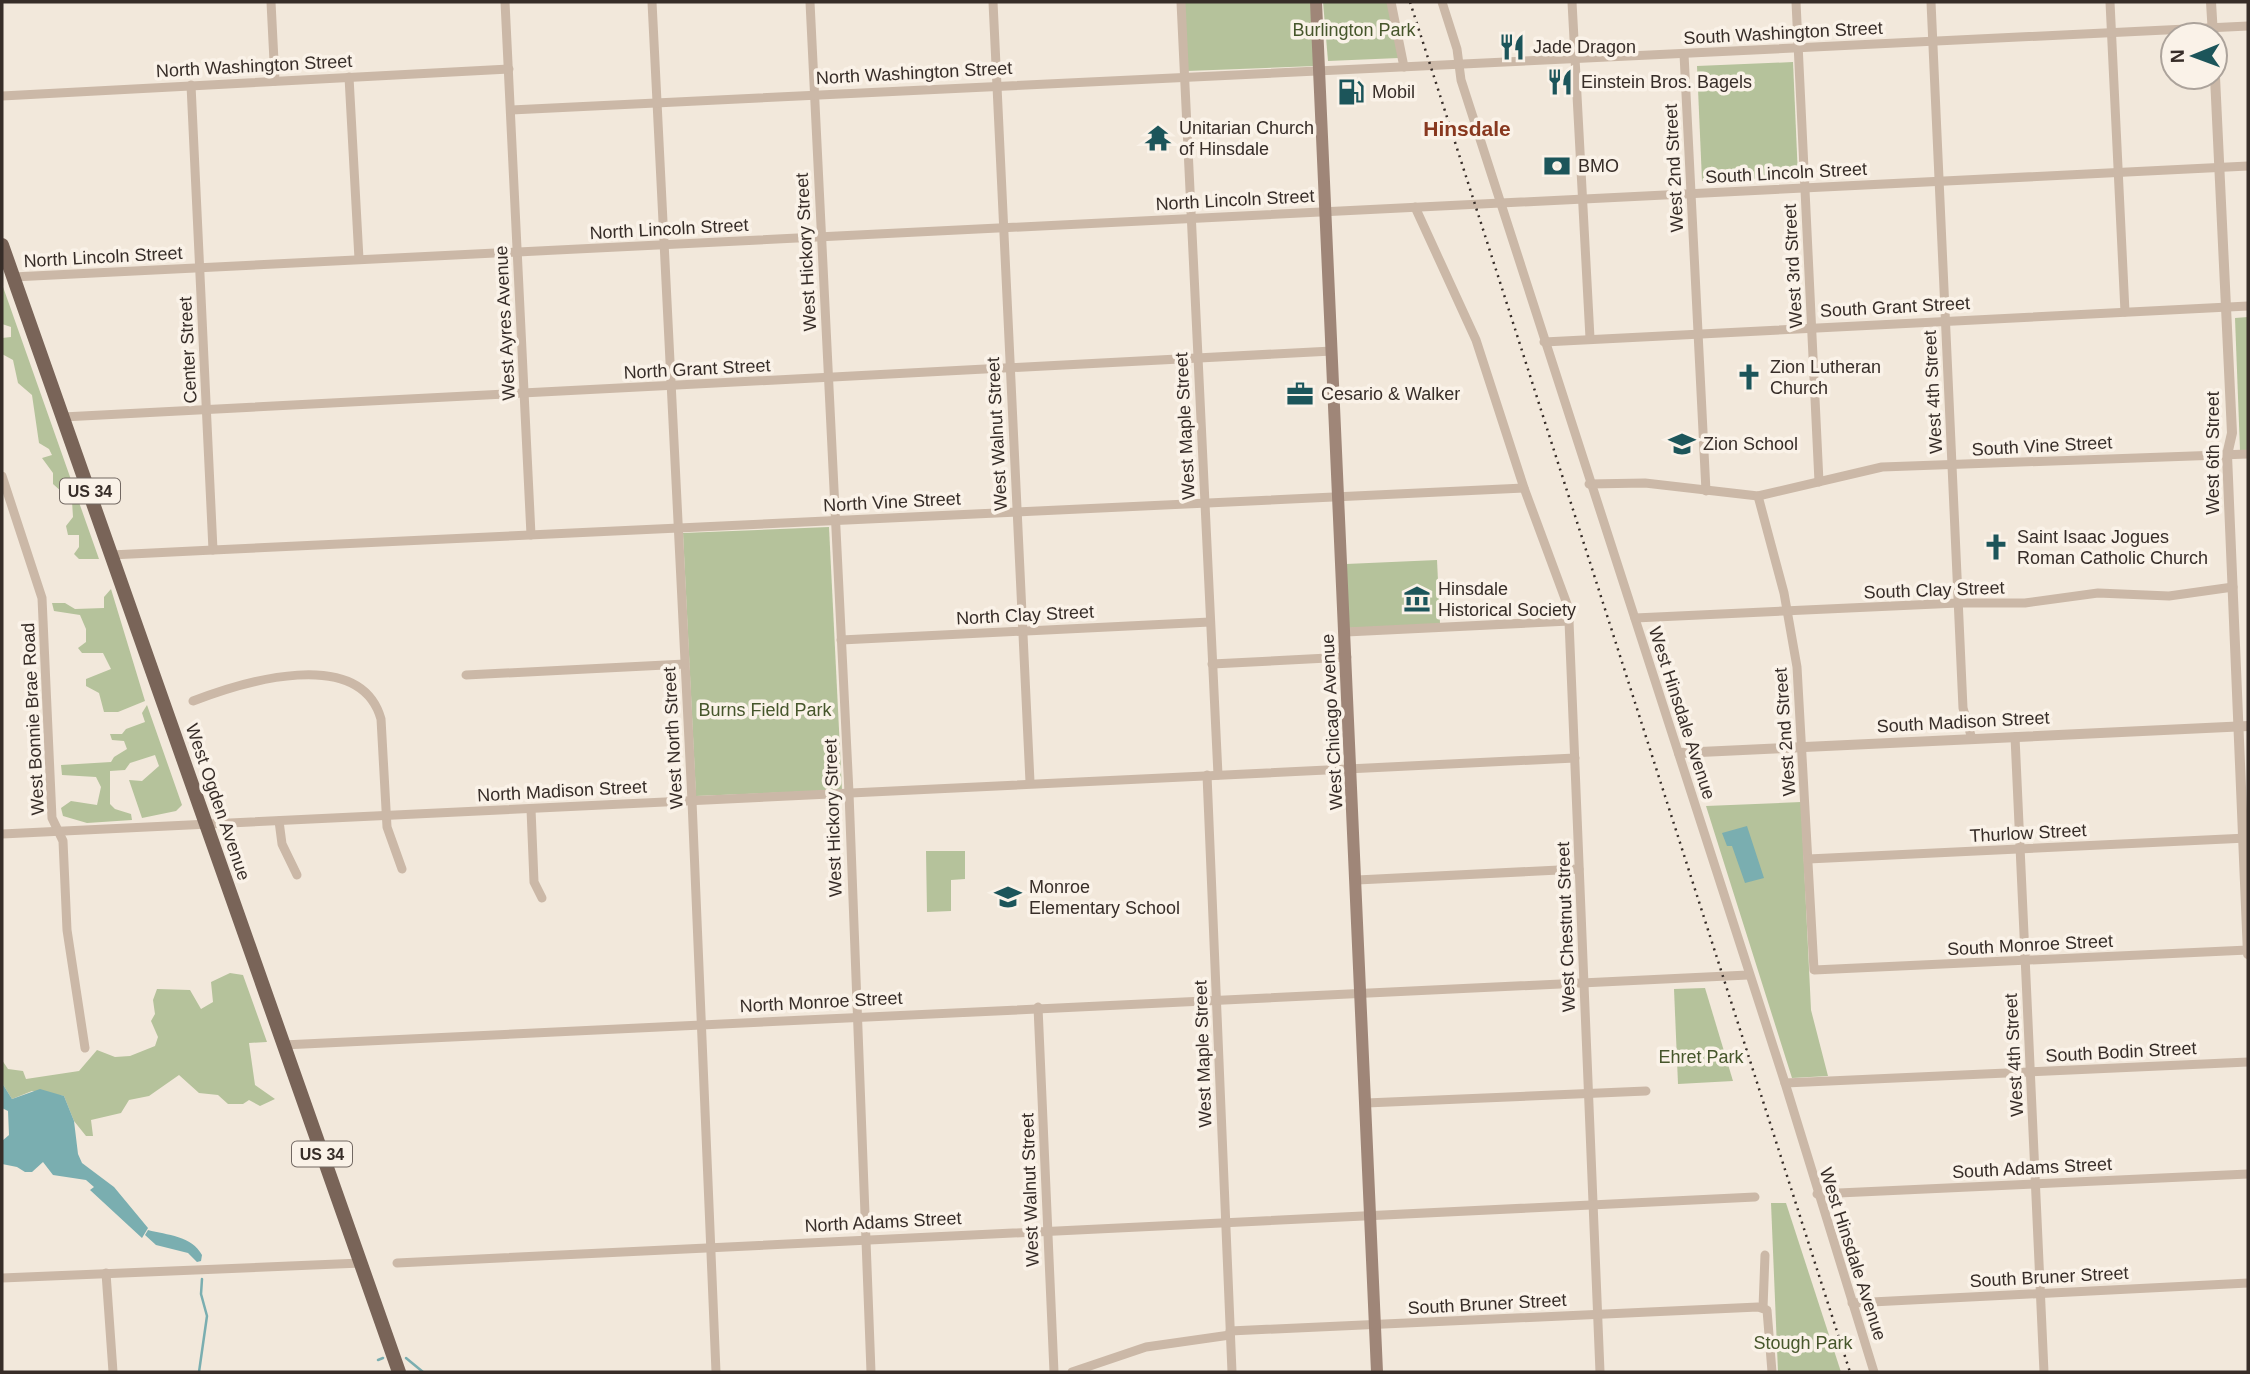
<svg xmlns="http://www.w3.org/2000/svg" width="2250" height="1374" viewBox="0 0 2250 1374" font-family="Arial,sans-serif">
	<style>
		.green { fill: #b5c29b }
		.water { fill: #7aaeb0 }
		.lines { fill: none; stroke-linecap: round; stroke-linejoin: round }
		.stream { stroke: #7aaeb0; stroke-width: 2.5 }
		.minor { stroke: #cbb8a7; stroke-width: 9 }
		.tertiary { stroke: #cbb8a7; stroke-width: 10 }
		.secondary { stroke: #9f8678; stroke-width: 12 }
		.primary { stroke: #796458; stroke-width: 14 }
		.rail { stroke: #372d28; stroke-width: 2.5; stroke-dasharray: 2 5; stroke-linecap: butt }
		.labels { text-anchor: middle; dominant-baseline: central; stroke-width: 7; stroke-linejoin: round; paint-order: stroke }
		.shield { fill: #faf2e8; stroke: #726862; stroke-width: 2 }
		.shield-label { font-size: 16px; font-weight: bold; fill: #372d28 }
		.park-label { font-size: 18px; fill: #46562b; stroke: #faf2e8 }
		.street-label { font-size: 18px; fill: #372d28; stroke: #faf2e8 }
		.poi-label { font-size: 18px; fill: #372d28; stroke: #faf2e8; text-anchor: start }
		.quarter-label { font-size: 21px; font-weight: bold; fill: #88381f; stroke: #faf2e8 }
	</style>
	<rect width="100%" height="100%" fill="#f2e8db"/>
	<!-- green -->
	<g class="green">
		<polygon points="1184,2 1312,2 1315,66 1187,71"/>
		<polygon points="1323,2 1388,2 1399,58 1328,61"/>
		<polygon points="1793,62 1798,177 1702,181 1697,66"/>
		<polygon points="2,284 99,559 79,559 74,554 79,547 79,535 68,535 66,526 73,517 72,501 53,484 53,473 42,458 52,455 49,449 39,443 32,395 18,383 13,360 2,354 2,338 11,337 11,327 2,324"/>
		<polygon points="2248,317 2248,450 2240,450 2235,318"/>
		<polygon points="829,527 842,790 696,796 683,533"/>
		<polygon points="1437,560 1440,624 1349,628 1346,564"/>
		<polygon points="111,589 145,701 118,712 104,712 99,693 86,686 86,679 111,669 103,653 82,653 78,648 86,642 86,629 80,615 54,611 52,603 65,603 75,609 104,608 104,597"/>
		<polygon points="147,705 182,805 176,811 142,818 129,780 142,781 159,766 155,755 130,763 125,770 110,771 110,804 115,809 131,814 132,820 87,823 63,816 61,808 71,801 97,805 101,787 96,777 62,775 61,765 111,762 114,757 127,749 124,741 112,740 110,734 122,734 126,729 145,722 142,713"/>
		<polygon points="1801,802 1811,1010 1828,1076 1792,1078 1706,806"/>
		<polygon points="926,851 965,851 965,879 951,880 951,911 927,912"/>
		<polygon points="230,973 243,975 267,1042 249,1043 255,1085 275,1099 260,1106 249,1100 243,1104 228,1104 218,1095 199,1093 179,1075 149,1096 129,1100 121,1113 91,1120 93,1136 86,1136 74,1121 64,1096 32,1091 12,1099 2,1083 2,1060 8,1069 23,1071 26,1079 79,1071 97,1050 115,1057 130,1056 155,1046 158,1037 151,1021 155,1014 153,1000 157,989 190,990 201,1009 213,1002 211,982"/>
		<polygon points="1705,988 1733,1081 1678,1084 1674,989"/>
		<polygon points="1771,1203 1786,1203 1841,1372 1778,1372"/>
	</g>
	<!-- water -->
	<g class="water">
		<polygon points="1747,826 1764,878 1745,883 1732,846 1727,846 1722,833"/>
		<polygon points="2,1083 12,1099 40,1089 64,1096 74,1121 78,1154 82,1163 114,1187 148,1228 142,1238 90,1190 94,1187 86,1180 53,1175 43,1162 32,1172 25,1172 17,1167 2,1164 2,1141 9,1135 8,1111 2,1108"/>
		<path d="M148,1230c19,5 44,6 54,25l-1,6 -4,1 -9,-9 -32,-8 -11,-10z"/>
	</g>
	<g class="lines">
		<!-- stream -->
		<g class="stream">
			<polyline points="406,1358 423,1372"/>
			<polyline points="378,1360 383,1358"/>
			<polyline points="199,1372 207,1316 201,1294 202,1279"/>
		</g>
		<!-- minor -->
		<g class="minor">
			<polyline points="271,2 275,81"/>
			<polyline points="505,2 531,535"/>
			<polyline points="652,2 692,801 716,1372"/>
			<polyline points="810,2 849,793 871,1372"/>
			<polyline points="993,2 1030,782"/>
			<polyline points="1181,2 1218,775"/>
			<polyline points="1391,2 1404,67"/>
			<polyline points="1442,2 1457,49 1461,80 1785,1083 1874,1372"/>
			<polyline points="1572,2 1590,338"/>
			<polyline points="1796,2 1819,482"/>
			<polyline points="1931,2 1963,708 1972,739"/>
			<polyline points="2110,2 2125,312"/>
			<polyline points="1684,54 1706,491"/>
			<polyline points="349,77 359,259"/>
			<polyline points="191,85 213,550 1524,488"/>
			<polyline points="2,96 509,69"/>
			<polyline points="511,110 2248,26"/>
			<polyline points="1415,207 1476,340 1524,488 1567,604 1569,621 1600,1372"/>
			<polyline points="13,277 2248,166"/>
			<polyline points="1544,342 2248,306"/>
			<polyline points="63,417 1332,351"/>
			<polyline points="2,476 42,598 52,818 63,841 67,930 85,1048"/>
			<polyline points="1589,484 1645,483 1758,496 1882,467 2248,454"/>
			<polyline points="1758,496 1784,593 1797,667 1814,970 2248,950"/>
			<polyline points="111,555 213,550"/>
			<polyline points="1635,618 1958,603 2025,603 2098,593 2169,596 2233,587"/>
			<polyline points="1346,632 1569,621"/>
			<polyline points="841,640 1210,622"/>
			<polyline points="1212,664 1347,657"/>
			<polyline points="466,675 685,664"/>
			<path d="M193,701c49,-19 167,-56 188,18l6,108 15,42"/>
			<polyline points="2015,737 2044,1372"/>
			<polyline points="1207,775 1232,1372"/>
			<polyline points="531,809 534,882 542,898"/>
			<polyline points="279,821 282,844 297,875"/>
			<polyline points="2,834 1575,758"/>
			<polyline points="1808,859 2247,838"/>
			<polyline points="1357,880 1579,869"/>
			<polyline points="1038,1007 1054,1372"/>
			<polyline points="283,1045 1748,975"/>
			<polyline points="1785,1083 2248,1062"/>
			<polyline points="1366,1103 1646,1091"/>
			<polyline points="1817,1194 2248,1174"/>
			<polyline points="397,1263 1755,1197"/>
			<polyline points="106,1273 113,1372"/>
			<polyline points="2,1278 361,1263"/>
			<polyline points="1852,1303 2248,1283"/>
			<polyline points="1763,1308 1765,1255"/>
			<polyline points="1230,1331 1758,1307 1767,1310 1772,1372"/>
			<polyline points="1072,1372 1146,1347 1230,1335"/>
		</g>
		<!-- tertiary -->
		<g class="tertiary">
			<polyline points="2211,2 2213,35"/>
			<polyline points="2215,77 2232,433 2227,455 2248,954"/>
			<polyline points="1679,753 2248,726"/>
		</g>
		<!-- secondary -->
		<polyline class="secondary" points="1316,2 1377,1372"/>
		<!-- primary -->
		<polyline class="primary" points="2,245 399,1372"/>
		<!-- rail -->
		<polyline class="rail" points="1410,2 1850,1372"/>
	</g>
	<!-- icons -->
	<defs>
		<g id="restaurant-bare" transform="scale(2.1)"><path d="M-5-6h1v4h1v-4h1v4h1v-4h1v5L-1.5 .5V6h-2V.5L-5-1ZM5-6V6H3V1.5H1.5Q1.5-4 5-6Z" fill="#1c555a" stroke="#faf2e8" stroke-width="2.5" paint-order="stroke"/></g>
		<g id="fuel-bare" transform="scale(2.1)"><path d="M-5.5-6h7V0h2V4h1.3V-2.5L3-4.5l.8-.8L6-3V5H2.5V1h-1V6h-7ZM-4.2-4.7v3.2H.2V-4.7Z" fill="#1c555a" stroke="#faf2e8" stroke-width="2.5" paint-order="stroke"/></g>
		<g id="temple-bare" transform="scale(2.1)"><path d="M0-6L5-2H3V0L6.5 2.5H4V6H1.5V3h-3V6H-4V2.5H-6.5L-3 0V-2H-5Z" fill="#1c555a" stroke="#faf2e8" stroke-width="2.5" paint-order="stroke"/></g>
		<g id="bank-bare" transform="scale(2.1)"><path d="M-6-4H6V4H-6ZM0-2.3a2.3 2.3 0 1 0 0 4.6a2.3 2.3 0 1 0 0-4.6Z" fill="#1c555a" stroke="#faf2e8" stroke-width="2.5" paint-order="stroke"/></g>
		<g id="church-bare" transform="scale(2.1)"><path d="M-1.2-6h2.4v3.5h3.3v2.4h-3.3V6h-2.4V-.1h-3.3v-2.4h3.3Z" fill="#1c555a" stroke="#faf2e8" stroke-width="2.5" paint-order="stroke"/></g>
		<g id="office-bare" transform="scale(2.1)"><path d="M-6-3h4V-5.5h4V-3h4V5H-6ZM-1-4.5V-3h2v-1.5ZM-6 0V1H6V0Z" fill="#1c555a" stroke="#faf2e8" stroke-width="2.5" paint-order="stroke"/></g>
		<g id="school-bare" transform="scale(2.1)"><path d="M0-5L7-2L0 1L-7-2ZM-4 1L0 2.5L4 1V4Q0 6-4 4Z" fill="#1c555a" stroke="#faf2e8" stroke-width="2.5" paint-order="stroke"/></g>
		<g id="museum-bare" transform="scale(2.1)"><path d="M0-6L6-3V-2H-6V-3ZM-5-1h2V3h-2ZM-1-1h2V3h-2ZM3-1h2V3H3ZM-6 4H6V6H-6Z" fill="#1c555a" stroke="#faf2e8" stroke-width="2.5" paint-order="stroke"/></g>
	</defs>
	<g fill-rule="evenodd">
		<use href="#restaurant-bare" x="1512" y="47"/>
		<use href="#restaurant-bare" x="1560" y="82"/>
		<use href="#fuel-bare" x="1351" y="92"/>
		<use href="#temple-bare" x="1158" y="138"/>
		<use href="#bank-bare" x="1557" y="166"/>
		<use href="#church-bare" x="1749" y="377"/>
		<use href="#office-bare" x="1300" y="394"/>
		<use href="#school-bare" x="1682" y="444"/>
		<use href="#church-bare" x="1996" y="547"/>
		<use href="#museum-bare" x="1417" y="599"/>
		<use href="#school-bare" x="1008" y="897"/>
	</g>
	<g class="labels">
		<!-- shield labels -->
		<g class="shield">
			<rect x="60" y="478.5" width="60" height="25" rx="5"/>
			<rect x="292" y="1141.5" width="60" height="25" rx="5"/>
		</g>
		<g class="shield-label">
			<text x="90" y="491">US 34</text>
			<text x="322" y="1154">US 34</text>
		</g>
		<!-- park labels -->
		<g class="park-label">
			<text x="1354" y="30">Burlington Park</text>
			<text x="765" y="710">Burns Field Park</text>
			<text x="1701" y="1057">Ehret Park</text>
			<text x="1803" y="1343">Stough Park</text>
		</g>
		<!-- street labels -->
		<g class="street-label">
			<text transform="translate(1783 33) rotate(-3)">South Washington Street</text>
			<text transform="translate(254 66) rotate(-3)">North Washington Street</text>
			<text transform="translate(914 73) rotate(-3)">North Washington Street</text>
			<text transform="translate(1674 168) rotate(-93)">West 2nd Street</text>
			<text transform="translate(1786 173) rotate(-3)">South Lincoln Street</text>
			<text transform="translate(1235 200) rotate(-3)">North Lincoln Street</text>
			<text transform="translate(669 229) rotate(-3)">North Lincoln Street</text>
			<text transform="translate(806 252) rotate(-93)">West Hickory Street</text>
			<text transform="translate(103 257) rotate(-3)">North Lincoln Street</text>
			<text transform="translate(1793 266) rotate(-93)">West 3rd Street</text>
			<text transform="translate(1895 307) rotate(-3)">South Grant Street</text>
			<text transform="translate(505 323) rotate(-93)">West Ayres Avenue</text>
			<text transform="translate(188 350) rotate(-93)">Center Street</text>
			<text transform="translate(697 369) rotate(-3)">North Grant Street</text>
			<text transform="translate(1933 392) rotate(-93)">West 4th Street</text>
			<text transform="translate(1185 426) rotate(-93)">West Maple Street</text>
			<text transform="translate(997 434) rotate(-93)">West Walnut Street</text>
			<text transform="translate(2042 446) rotate(-3)">South Vine Street</text>
			<text transform="translate(2213 453) rotate(-90)">West 6th Street</text>
			<text transform="translate(892 502) rotate(-3)">North Vine Street</text>
			<text transform="translate(1934 590) rotate(-2)">South Clay Street</text>
			<text transform="translate(1025 615) rotate(-3)">North Clay Street</text>
			<text transform="translate(1682 713) rotate(72)">West Hinsdale Avenue</text>
			<text transform="translate(33 719) rotate(-93)">West Bonnie Brae Road</text>
			<text transform="translate(1332 722) rotate(-93)">West Chicago Avenue</text>
			<text transform="translate(1963 722) rotate(-3)">South Madison Street</text>
			<text transform="translate(1785 732) rotate(-94)">West 2nd Street</text>
			<text transform="translate(673 738) rotate(-93)">West North Street</text>
			<text transform="translate(562 791) rotate(-3)">North Madison Street</text>
			<text transform="translate(218 802) rotate(71)">West Ogden Avenue</text>
			<text transform="translate(833 818) rotate(-92)">West Hickory Street</text>
			<text transform="translate(2028 833) rotate(-3)">Thurlow Street</text>
			<text transform="translate(1566 927) rotate(-92)">West Chestnut Street</text>
			<text transform="translate(2030 945) rotate(-3)">South Monroe Street</text>
			<text transform="translate(821 1002) rotate(-3)">North Monroe Street</text>
			<text transform="translate(2121 1052) rotate(-3)">South Bodin Street</text>
			<text transform="translate(1203 1054) rotate(-92)">West Maple Street</text>
			<text transform="translate(2014 1055) rotate(-93)">West 4th Street</text>
			<text transform="translate(2032 1168) rotate(-3)">South Adams Street</text>
			<text transform="translate(1030 1190) rotate(-92)">West Walnut Street</text>
			<text transform="translate(883 1222) rotate(-3)">North Adams Street</text>
			<text transform="translate(1853 1254) rotate(72)">West Hinsdale Avenue</text>
			<text transform="translate(2049 1277) rotate(-3)">South Bruner Street</text>
			<text transform="translate(1487 1304) rotate(-3)">South Bruner Street</text>
		</g>
		<!-- poi labels -->
		<g class="poi-label">
			<text x="1533" y="47">Jade Dragon</text>
			<text x="1581" y="82">Einstein Bros. Bagels</text>
			<text x="1372" y="92">Mobil</text>
			<text x="1179" y="128">Unitarian Church<tspan x="1179" dy="21">of Hinsdale</tspan></text>
			<text x="1578" y="166">BMO</text>
			<text x="1770" y="367">Zion Lutheran<tspan x="1770" dy="21">Church</tspan></text>
			<text x="1321" y="394">Cesario &amp; Walker</text>
			<text x="1703" y="444">Zion School</text>
			<text x="2017" y="537">Saint Isaac Jogues<tspan x="2017" dy="21">Roman Catholic Church</tspan></text>
			<text x="1438" y="589">Hinsdale<tspan x="1438" dy="21">Historical Society</tspan></text>
			<text x="1029" y="887">Monroe<tspan x="1029" dy="21">Elementary School</tspan></text>
		</g>
		<!-- quarter labels -->
		<g class="quarter-label">
			<text x="1467" y="128">Hinsdale</text>
		</g>
	</g>
	<!-- border -->
	<rect width="2250" height="1374" fill="none" stroke="#372d28" stroke-width="7"/>
	<!-- north arrow -->
	<g transform="translate(2194 56) rotate(269)"><circle r="33" fill="#faf2e8" stroke="#aca39b" stroke-width="2"/>
	<path d="M0-5L12 26L0 18L-12 26Z" fill="#1c555a"/>
	<text y="-10" font-size="19" font-weight="bold" text-anchor="middle" fill="#372d28">N</text>
	</g>
</svg>
